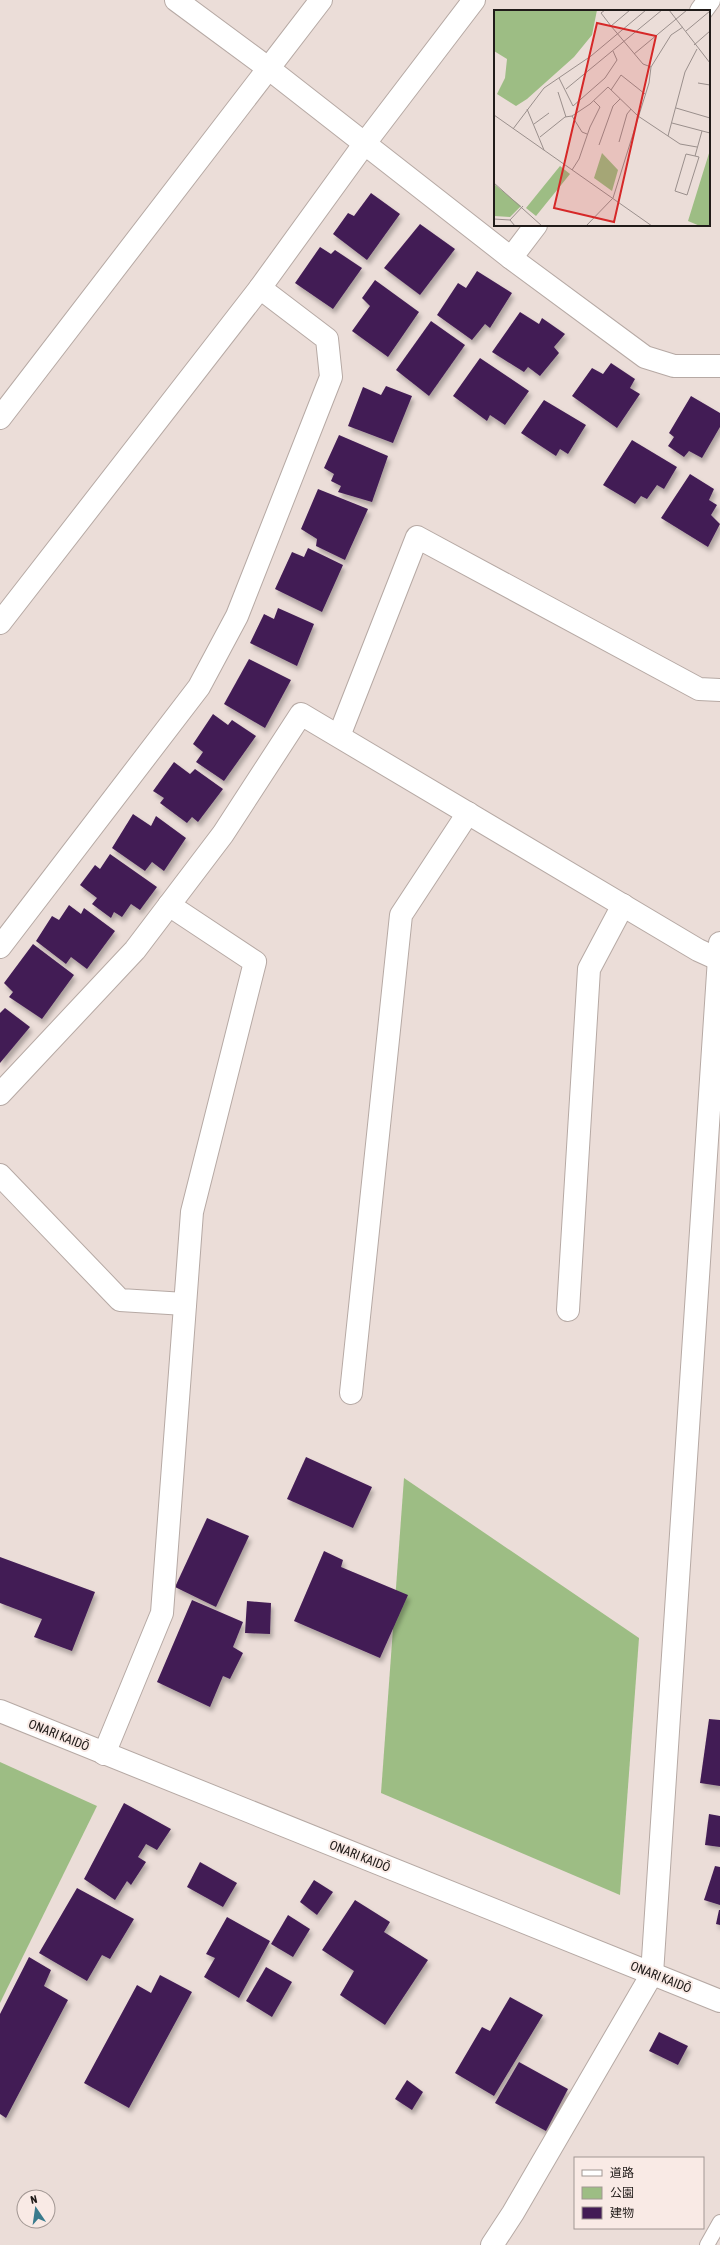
<svg xmlns="http://www.w3.org/2000/svg" width="720" height="2245" viewBox="0 0 720 2245" font-family="'Asap Condensed','Noto Sans JP',sans-serif">
	<style>
		.green { fill: #9dbd84 }
		.building { fill: #431c55; filter: url(#shadow) }
		.lines { fill: none; stroke-linecap: round; stroke-linejoin: round }
		.service-casing { stroke: #b6a9a4; stroke-width: 16 }
		.minor-casing { stroke: #b6a9a4; stroke-width: 24 }
		.tertiary-casing { stroke: #b6a9a4; stroke-width: 24 }
		.service { stroke: #fff; stroke-width: 14 }
		.minor { stroke: #fff; stroke-width: 22 }
		.tertiary { stroke: #fff; stroke-width: 22 }
		.labels { text-anchor: middle; dominant-baseline: central; stroke-width: 4; stroke-linejoin: round; paint-order: stroke }
		.street-label { font-size: 13px; fill: #201b19; stroke: #f9eae5 }
		.inset-road { fill: none; stroke: #9a8f8c; stroke-width: 1 }
		.view { fill: #d62828; fill-opacity: 0.15; stroke: #d62828; stroke-width: 2 }
		.inset-edge { fill: none; stroke: #201b19; stroke-width: 2 }
	</style>
	<defs>
		<filter id="shadow"><feDropShadow dx="2.5" dy="4.5" stdDeviation="2" flood-color="#0004"/></filter>
	</defs>
	<rect width="100%" height="100%" fill="#ebddd8"/>
	<!-- green -->
	<g class="green">
		<polygon points="404,1478 639,1638 620,1895 381,1793"/>
		<polygon points="0,1762 97,1806 0,2003"/>
	</g>
	<!-- building -->
	<g class="building">
		<polygon points="371,193 400,214 367,260 333,234 348,213 354,216"/>
		<polygon points="420,224 455,249 420,295 384,268"/>
		<polygon points="320,247 331,254 335,250 362,268 333,309 295,283"/>
		<polygon points="477,271 512,293 490,328 485,324 472,340 437,315 458,283 466,288"/>
		<polygon points="375,280 419,312 388,357 352,331 370,306 362,298"/>
		<polygon points="520,312 539,324 542,318 565,334 554,347 559,353 540,376 528,367 524,372 492,352"/>
		<polygon points="431,321 465,345 429,396 396,370"/>
		<polygon points="480,358 529,391 505,425 490,415 487,421 453,396"/>
		<polygon points="611,363 635,379 630,388 640,394 617,428 572,396 592,368 603,374"/>
		<polygon points="386,386 412,396 393,443 348,426 363,387 381,395"/>
		<polygon points="691,396 720,413 720,427 702,458 689,451 684,457 668,446 674,437 669,433"/>
		<polygon points="544,400 586,425 568,454 560,449 556,456 521,433"/>
		<polygon points="339,435 388,456 372,502 338,492 341,486 331,481 334,474 324,468"/>
		<polygon points="632,440 677,467 664,489 657,485 647,499 641,496 635,504 603,485"/>
		<polygon points="690,474 714,489 709,500 717,505 711,515 720,524 708,547 661,518"/>
		<polygon points="318,489 368,509 345,560 316,546 317,539 301,529"/>
		<polygon points="308,548 343,565 322,612 275,589 292,552 304,557"/>
		<polygon points="278,608 314,624 297,666 250,643 264,614 274,619"/>
		<polygon points="249,659 291,680 265,728 224,704"/>
		<polygon points="213,714 228,725 232,720 256,736 224,781 196,762 203,752 193,744"/>
		<polygon points="174,762 190,774 195,769 223,789 198,822 192,817 187,823 160,803 164,798 153,791"/>
		<polygon points="133,814 151,826 156,816 186,838 164,871 152,862 145,871 112,848"/>
		<polygon points="110,854 157,887 140,910 131,904 122,917 114,912 111,918 92,904 97,898 80,885 95,865 100,869"/>
		<polygon points="69,905 81,914 84,908 115,931 87,969 71,957 66,964 36,941 52,916 59,920"/>
		<polygon points="33,944 74,975 42,1019 9,997 13,992 4,983"/>
		<polygon points="5,1008 30,1027 0,1063 0,1013"/>
		<polygon points="306,1457 372,1487 353,1528 287,1499"/>
		<polygon points="207,1518 249,1536 216,1607 175,1587"/>
		<polygon points="324,1551 343,1560 341,1567 408,1595 380,1658 294,1621"/>
		<polygon points="0,1557 95,1592 72,1651 34,1637 42,1619 0,1603"/>
		<polygon points="192,1600 243,1622 233,1647 243,1653 230,1679 223,1676 210,1707 157,1682"/>
		<polygon points="247,1601 271,1603 270,1634 245,1633"/>
		<polygon points="709,1719 720,1720 720,1786 700,1783"/>
		<polygon points="124,1803 171,1829 157,1850 146,1844 138,1857 146,1862 131,1885 127,1881 115,1900 84,1879"/>
		<polygon points="709,1814 720,1816 720,1847 705,1845"/>
		<polygon points="200,1862 237,1883 223,1907 187,1887"/>
		<polygon points="715,1866 720,1867 720,1905 704,1900"/>
		<polygon points="314,1880 333,1892 317,1915 300,1902"/>
		<polygon points="77,1888 134,1919 110,1959 102,1955 87,1981 39,1953"/>
		<polygon points="355,1900 390,1922 384,1932 428,1960 385,2025 340,1995 354,1971 322,1950"/>
		<polygon points="719,1910 720,1910 720,1925 716,1924"/>
		<polygon points="288,1915 310,1929 293,1957 271,1944"/>
		<polygon points="227,1917 270,1941 239,1998 204,1977 215,1958 206,1954"/>
		<polygon points="29,1957 51,1970 44,1986 68,2000 6,2118 0,2114 0,2014"/>
		<polygon points="266,1967 292,1982 272,2017 246,2001"/>
		<polygon points="160,1975 192,1992 129,2108 84,2083 137,1985 151,1993"/>
		<polygon points="510,1997 543,2015 494,2096 455,2073 482,2027 490,2031"/>
		<polygon points="659,2032 688,2046 678,2065 649,2051"/>
		<polygon points="519,2062 568,2089 546,2131 495,2103"/>
		<polygon points="407,2080 423,2092 412,2110 395,2099"/>
	</g>
	<g class="lines">
		<!-- service casing -->
		<g class="service-casing">
			<polyline id="service" points="707,2245 720,2222"/>
		</g>
		<!-- minor casing -->
		<g class="minor-casing">
			<g id="minor">
				<polyline points="176,0 268,68 511,258 645,357 674,366 720,366"/>
				<polyline points="701,11 709,0"/>
				<polyline points="511,258 536,225"/>
				<polyline points="0,623 260,288 365,143 474,0"/>
				<polyline points="339,736 417,537 699,689 720,690"/>
				<polyline points="0,947 199,687 237,616 331,377 327,339 260,288"/>
				<polyline points="0,1094 135,950 223,834 301,714 698,950 720,960"/>
				<polyline points="0,1175 120,1300 185,1304"/>
				<polyline points="568,1310 589,969 623,905"/>
				<polyline points="351,1393 401,915 468,813"/>
				<polyline points="104,1754 162,1613 192,1212 255,962 169,905"/>
				<polyline points="492,2245 513,2213 652,1974 720,943"/>
			</g>
		</g>
		<!-- tertiary casing -->
		<g class="tertiary-casing">
			<g id="tertiary">
				<polyline points="0,418 321,0"/>
				<polyline points="0,1711 720,2001"/>
			</g>
		</g>
		<!-- service -->
		<use href="#service" class="service"/>
		<!-- minor -->
		<use href="#minor" class="minor"/>
		<!-- tertiary -->
		<use href="#tertiary" class="tertiary"/>
	</g>
	<g class="labels">
		<!-- street labels -->
		<g class="street-label">
			<text transform="translate(59 1735) rotate(22)">ONARI KAIDŌ</text>
			<text transform="translate(360 1856) rotate(22)">ONARI KAIDŌ</text>
			<text transform="translate(661 1977) rotate(22)">ONARI KAIDŌ</text>
		</g>
	</g>
	<!-- overview -->
	<g transform="translate(494 10)">
		<rect width="216" height="216" fill="#ebddd8"/>
		<path d="M0,0h103l-5,25 -18,22 -47,42 -11,7 -19,-12 8,-16 2,-19 -13,-8zM216,140v76h-10l-12,-5zM108,143l16,17 -6,21 -18,-13zM66,156l10,8 -34,42 -10,-8zM0,174l27,22 -11,11 -16,-1z" fill="#9dbd84"/>
		<path class="inset-road" d="M111,0l-4,3 10,13 32,38 8,3M175,0l41,53M117,16l19,-16M192,21l24,-20M200,35l16,-14M140,44l53,-44M65,68l14,28 32,-28 12,-18 -4,-9M204,73l12,2M72,79l96,-79M117,80l10,-15 24,19M64,82l8,25M182,98l34,10M33,99l17,41M0,105l158,111M78,106l10,16 5,2M178,113l38,10M40,114l15,-11M19,119l31,-41 47,-32 55,-46M174,126l17,-64 12,-23M46,127l25,-20 7,-1 18,-12 18,-17 30,29 42,28 17,3M125,132l8,-28 4,-5M105,135l14,-39 7,-7M201,146l-9,-2 -11,37 12,4 12,-38 -4,-1 7,-25M78,160l7,-11 11,-32 10,-20 -6,-6M0,173l48,43M0,209l16,1 5,6M16,210l13,-14M92,216l27,-28 36,-115 2,-16 20,-32 12,-8"/>
		<path class="view" d="M103,13l59,13 -42,186 -60,-14z"/>
		<rect width="216" height="216" class="inset-edge"/>
	</g>
	<!-- legend -->
	<rect x="574" y="2157" width="130" height="72" fill="#f9eae5" stroke="#a29793"/>
	<rect x="582" y="2170" width="20" height="6" fill="#ffffff" stroke="#a29793"/>
	<text x="610" y="2177" font-size="12" fill="#201b19">道路</text>
	<rect x="582" y="2187" width="20" height="12" fill="#9dbd84" stroke="#a29793"/>
	<text x="610" y="2197" font-size="12" fill="#201b19">公園</text>
	<rect x="582" y="2207" width="20" height="12" fill="#431c55" stroke="#a29793"/>
	<text x="610" y="2217" font-size="12" fill="#201b19">建物</text>
	<!-- north arrow -->
	<g transform="translate(36 2209) rotate(347)"><circle r="19" fill="#f9eae5" stroke="#a29793"/>
	<path d="M0-3L7 15L0 10L-7 15Z" fill="#3a7b8d"/>
	<text y="-6" font-size="11" font-weight="bold" text-anchor="middle" fill="#201b19">N</text>
	</g>
</svg>
